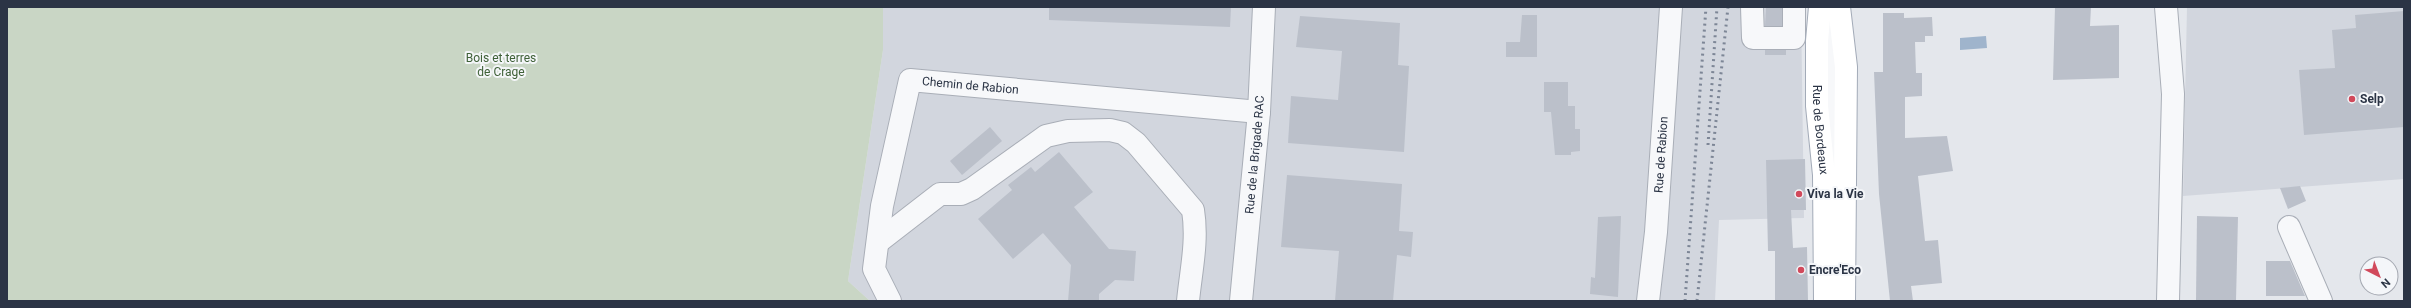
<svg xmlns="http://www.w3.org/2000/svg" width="2411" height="308" viewBox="0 0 2411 308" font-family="Roboto,sans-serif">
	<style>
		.built { fill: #d2d6de }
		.green { fill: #c9d6c5 }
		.water { fill: #9fb4cc }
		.building { fill: #bbc0ca }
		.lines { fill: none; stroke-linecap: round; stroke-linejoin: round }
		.minor-casing { stroke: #a9aeb7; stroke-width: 24 }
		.major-casing { stroke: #a3abb8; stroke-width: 24 }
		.minor { stroke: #f7f8fa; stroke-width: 22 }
		.major { stroke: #fff; stroke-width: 22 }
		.rail { stroke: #7d8696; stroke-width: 3; stroke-dasharray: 2 4; stroke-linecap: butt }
		.poi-dot { fill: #d1495b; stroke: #f4f6f9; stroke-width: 1.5 }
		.labels { text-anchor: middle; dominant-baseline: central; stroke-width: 4; stroke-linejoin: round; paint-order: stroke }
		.park-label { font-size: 12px; fill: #3f6138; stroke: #f4f6f9 }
		.street-label { font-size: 12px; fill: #2b3445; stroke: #f4f6f9 }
		.poi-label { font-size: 12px; font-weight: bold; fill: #2b3445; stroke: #f4f6f9; text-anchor: start }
	</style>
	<rect width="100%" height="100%" fill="#e4e7ec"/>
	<!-- built -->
	<g class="built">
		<polygon points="883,7 1801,7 1804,218 1719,220 1715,301 870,301 848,281 883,50"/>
		<polygon points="2187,7 2404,7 2404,179 2183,196"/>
	</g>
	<!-- green -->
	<polygon class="green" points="7,7 883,7 883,50 848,281 870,301 7,301"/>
	<!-- water -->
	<polygon class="water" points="1986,36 1987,48 1960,50 1960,38"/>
	<!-- building -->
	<g class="building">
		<polygon points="1049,7 1231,7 1230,27 1049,20"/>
		<polygon points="1766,7 1782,7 1782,26 1765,26"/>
		<polygon points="2055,7 2091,7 2090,26 2119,25 2119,78 2053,80"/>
		<polygon points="2404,11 2404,127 2304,135 2299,70 2335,68 2332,30 2356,28 2355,15"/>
		<polygon points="1883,13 1904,13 1904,18 1932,17 1933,36 1925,36 1925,42 1915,42 1916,73 1922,73 1922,96 1905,97 1905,138 1947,136 1953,171 1918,176 1925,241 1938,240 1942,283 1911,286 1913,301 1890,301 1879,194 1874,72 1883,72"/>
		<polygon points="1522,15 1537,15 1537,57 1506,57 1506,42 1520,42"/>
		<polygon points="1300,16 1400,23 1398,65 1409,66 1404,152 1288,143 1291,96 1338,100 1342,51 1296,47"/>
		<rect x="1765" y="50" width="21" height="5"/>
		<polygon points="1544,82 1568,82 1568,106 1575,106 1575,129 1580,129 1580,151 1571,152 1571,155 1555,155 1551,112 1544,112"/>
		<polygon points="990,127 1002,141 962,175 950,161"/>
		<polygon points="1059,152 1093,192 1074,207 1109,249 1136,251 1134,281 1115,280 1099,294 1099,301 1068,301 1071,265 1043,233 1013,259 978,219 1012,190 1008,185 1031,167 1035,172"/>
		<polygon points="1805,159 1806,210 1791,210 1793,248 1807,247 1808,301 1775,301 1775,251 1768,251 1766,160"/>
		<polygon points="1287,175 1402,184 1399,231 1413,232 1411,257 1397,255 1393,301 1335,301 1339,251 1281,247"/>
		<polygon points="2300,186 2306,201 2288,209 2280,188"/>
		<polygon points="1621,216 1618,297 1590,294 1591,277 1595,278 1598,217"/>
		<polygon points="2197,216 2238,217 2236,301 2196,301"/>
		<polygon points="2266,261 2290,261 2305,296 2266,296"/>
	</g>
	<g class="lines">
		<!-- minor casing -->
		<g class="minor-casing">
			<g id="minor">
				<polyline points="1752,7 1753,38 1794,38 1794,7"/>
				<polyline points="1831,7 1833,186"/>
				<polyline points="2166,7 2173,94 2168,301"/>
				<polyline points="2289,227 2321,301"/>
				<path d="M878,242l62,-48h21l11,-5 74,-53 22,-5 42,-1 13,3 13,10 57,67c5,31 -2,60 -5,91"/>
				<path id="s1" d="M890,301l-16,-32 8,-63 28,-126 349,32"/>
				<path id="s2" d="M1241,301l18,-189 5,-105"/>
				<path id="s3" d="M1648,301l8,-69 15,-225"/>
			</g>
		</g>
		<!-- major casing -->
		<g class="major-casing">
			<g id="major">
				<path id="s4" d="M1820,7l-3,34v65l7,69 1,126"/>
				<polyline points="1839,7 1846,67 1844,301"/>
			</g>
		</g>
		<!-- minor -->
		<use href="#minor" class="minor"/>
		<!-- major -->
		<use href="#major" class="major"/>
		<!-- rail -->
		<g class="rail">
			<polyline points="1708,145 1717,7"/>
			<polyline points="1685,301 1706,7"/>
			<polyline points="1697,301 1728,7"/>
		</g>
	</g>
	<!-- markers -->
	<g class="poi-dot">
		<circle cx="2352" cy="99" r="4"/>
		<circle cx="1799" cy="194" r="4"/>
		<circle cx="1801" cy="270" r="4"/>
	</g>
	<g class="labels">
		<!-- park labels -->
		<g class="park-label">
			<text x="501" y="58">Bois et terres<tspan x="501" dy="14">de Crage</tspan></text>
		</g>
		<!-- street labels -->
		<g class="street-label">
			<text stroke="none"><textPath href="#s1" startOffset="289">Chemin de Rabion</textPath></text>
			<text stroke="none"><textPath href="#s4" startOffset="123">Rue de Bordeaux</textPath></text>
			<text stroke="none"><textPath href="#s2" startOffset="147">Rue de la Brigade RAC</textPath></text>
			<text stroke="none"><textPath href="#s3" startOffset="147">Rue de Rabion</textPath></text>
		</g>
		<!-- poi labels -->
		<g class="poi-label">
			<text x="2360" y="99">Selp</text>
			<text x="1807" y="194">Viva la Vie</text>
			<text x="1809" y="270">Encre'Eco</text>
		</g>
	</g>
	<!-- border -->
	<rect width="2411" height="308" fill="none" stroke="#2b3445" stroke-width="16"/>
	<!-- north arrow -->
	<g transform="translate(2379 276) rotate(138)"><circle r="19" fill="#f4f6f9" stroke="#a4a8b1"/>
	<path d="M0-3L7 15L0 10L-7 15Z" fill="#d1495b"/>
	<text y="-6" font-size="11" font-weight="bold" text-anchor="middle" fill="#2b3445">N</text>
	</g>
</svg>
